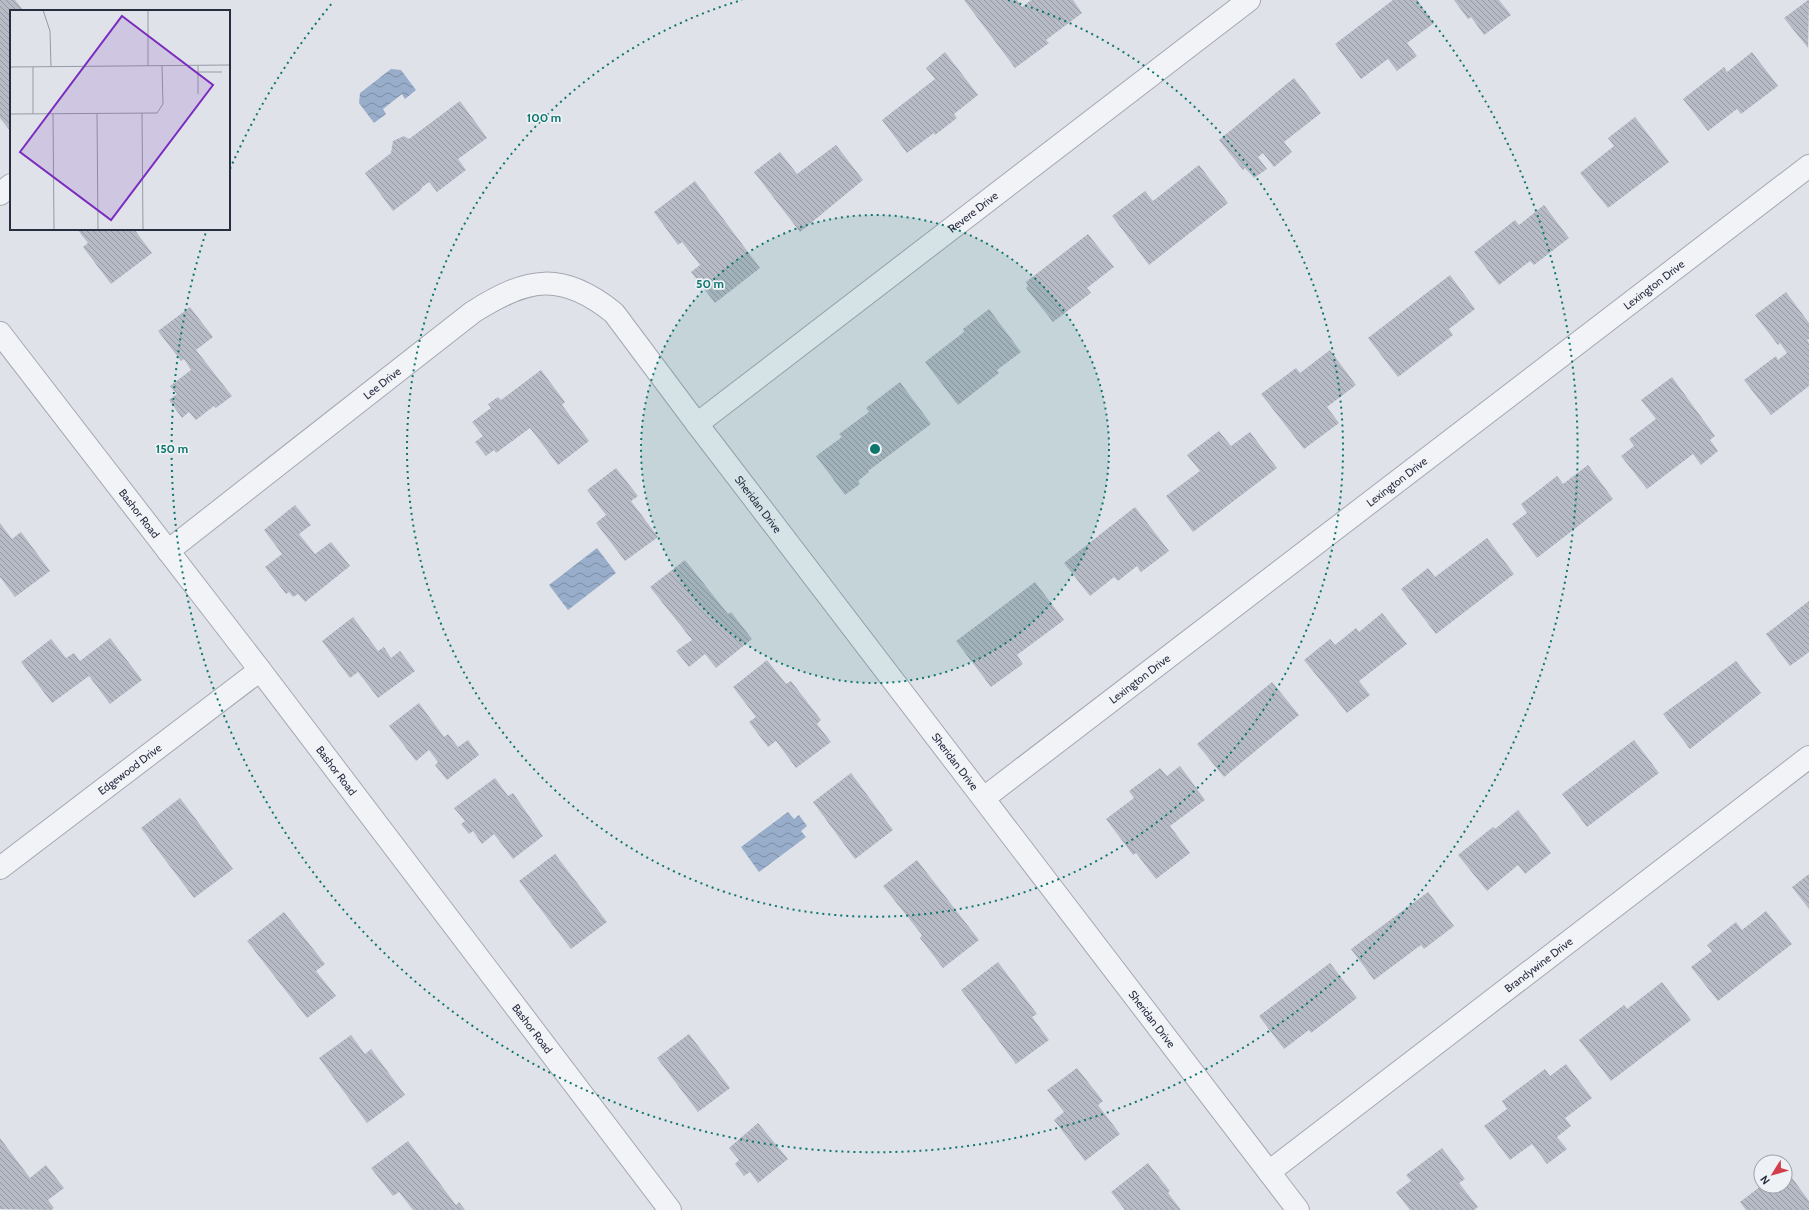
<svg xmlns="http://www.w3.org/2000/svg" width="1809" height="1210" viewBox="0 0 1809 1210" font-family="Cabin,sans-serif">
	<style>
		.water { fill: url(#water-waves) }
		.building { fill: url(#building-back-hatch) }
		.lines { fill: none; stroke-linecap: round; stroke-linejoin: round }
		.minor-casing { stroke: #a4a8b3; stroke-width: 24 }
		.minor { stroke: #f2f3f7; stroke-width: 22 }
		.ring { fill: none; stroke: #0f766e; stroke-width: 2; stroke-dasharray: 2 4 }
		.labels { text-anchor: middle; dominant-baseline: central; stroke-width: 3.5; stroke-linejoin: round; paint-order: stroke }
		.street-label { font-size: 11px; fill: #272e40; stroke: #eef1f6 }
		.inset-road { fill: none; stroke: #959aa5; stroke-width: 1 }
		.view { fill: #7b2cbf; fill-opacity: 0.15; stroke: #7b2cbf; stroke-width: 2 }
		.inset-edge { fill: none; stroke: #272e40; stroke-width: 2 }
		.centre { fill: #0f766e; stroke: #eef1f6; stroke-width: 2 }
		.ring-label { font-size: 12px; text-anchor: middle; font-weight: bold; fill: #0f766e; stroke: #eef1f6; stroke-width: 3.5; stroke-linejoin: round; paint-order: stroke }
	</style>
	<defs>
		<pattern id="water-waves" width="16" height="10" patternUnits="userSpaceOnUse"><rect width="16" height="10" fill="#98adca"/><path d="M0 5q4-4 8 0t8 0" fill="none" stroke="#7c8da5"/></pattern>
		<pattern id="building-back-hatch" width="6" height="6" patternUnits="userSpaceOnUse"><rect width="6" height="6" fill="#b6bbc6"/><path d="M-1 5l2 2M0 0l6 6M5-1l2 2" fill="none" stroke="#9498a2"/></pattern>
	</defs>
	<rect width="100%" height="100%" fill="#dfe2e9"/>
	<!-- water -->
	<g class="water">
		<polygon points="391,69 401,70 416,90 405,99 402,94 383,109 386,114 374,123 359,103 360,93"/>
		<polygon points="597,548 616,573 568,610 549,585"/>
		<polygon points="788,812 794,819 799,815 807,826 801,831 806,837 759,872 741,847"/>
	</g>
	<!-- building -->
	<g class="building">
		<polygon points="0,0 15,0 24,11 11,11 11,132 0,118"/>
		<polygon points="964,0 1017,0 1022,7 1031,0 1073,0 1082,13 1046,40 1049,43 1015,68"/>
		<polygon points="1393,0 1417,0 1434,23 1407,43 1417,56 1397,71 1388,59 1361,79 1335,44"/>
		<polygon points="1454,0 1499,0 1511,15 1484,35 1471,17 1468,19"/>
		<polygon points="1808,0 1809,0 1808,48 1784,18"/>
		<polygon points="945,52 978,95 954,114 957,118 935,135 934,133 907,153 882,120 935,79 926,68"/>
		<polygon points="1752,52 1778,86 1741,114 1737,109 1708,131 1683,99 1724,67 1727,72"/>
		<polygon points="1294,78 1321,113 1284,142 1292,152 1274,167 1263,153 1258,157 1267,169 1254,178 1245,168 1243,170 1219,140"/>
		<polygon points="460,101 487,138 458,159 466,170 437,192 429,182 421,188 422,189 393,211 365,173 391,153 393,141 404,136 409,139"/>
		<polygon points="1635,117 1669,162 1608,208 1580,173 1614,146 1608,138"/>
		<polygon points="836,145 863,180 800,232 754,172 780,152 797,174"/>
		<polygon points="1199,165 1228,203 1149,265 1112,216 1145,191 1153,201"/>
		<polygon points="695,181 760,268 715,303 691,272 700,265 682,242 678,245 654,212"/>
		<polygon points="1544,205 1569,238 1534,265 1530,261 1499,285 1474,252 1515,220 1519,225"/>
		<polygon points="77,229 134,229 152,253 111,284 83,247 88,243"/>
		<polygon points="1088,234 1114,267 1087,288 1091,293 1053,322 1026,288 1028,286 1026,282"/>
		<polygon points="1450,275 1475,309 1449,329 1453,335 1398,377 1368,338"/>
		<polygon points="1786,292 1809,323 1809,339 1807,340 1809,343 1809,386 1771,415 1744,380 1776,356 1778,360 1787,353 1780,343 1778,345 1755,315"/>
		<polygon points="190,307 213,337 196,350 232,396 216,408 214,406 196,420 189,412 182,418 169,400 177,394 170,386 191,370 184,359 181,361 158,331"/>
		<polygon points="989,309 1021,352 997,370 999,373 958,405 925,362 964,332 963,329"/>
		<polygon points="1330,350 1356,385 1327,407 1339,423 1304,449 1261,394 1296,368 1300,373"/>
		<polygon points="541,370 565,402 562,405 589,441 558,465 530,428 496,453 494,450 486,456 475,442 483,436 472,422 491,408 488,404 498,397 501,400"/>
		<polygon points="1672,377 1715,436 1710,440 1718,451 1701,465 1693,454 1647,489 1621,456 1634,446 1629,439 1656,419 1641,400"/>
		<polygon points="900,382 931,424 868,471 869,472 858,481 860,484 845,495 816,456 842,437 839,434 869,412 866,408"/>
		<polygon points="1219,431 1231,446 1250,432 1277,468 1193,532 1166,496 1200,471 1187,455"/>
		<polygon points="1588,465 1613,499 1537,558 1512,524 1527,513 1521,504 1557,476 1563,484"/>
		<polygon points="616,468 638,496 631,501 658,537 625,561 596,523 606,515 587,490"/>
		<polygon points="295,505 311,525 299,534 315,554 331,542 350,566 305,602 298,594 293,597 289,592 286,594 265,567 282,554 264,530"/>
		<polygon points="1135,507 1169,551 1141,572 1137,566 1118,581 1114,577 1090,596 1064,563"/>
		<polygon points="0,523 12,539 21,532 50,571 15,597 0,577"/>
		<polygon points="1487,538 1514,574 1436,634 1401,589 1428,568 1435,577"/>
		<polygon points="685,560 728,614 731,612 752,639 716,668 705,654 689,667 676,651 692,640 650,587"/>
		<polygon points="1035,582 1064,620 1017,655 1023,664 991,687 956,641"/>
		<polygon points="1809,601 1809,652 1790,666 1766,634"/>
		<polygon points="1382,613 1407,644 1359,681 1370,695 1347,713 1304,660 1330,639 1335,645 1356,628 1359,632"/>
		<polygon points="353,617 378,651 384,647 391,658 400,651 415,671 378,698 358,672 350,678 322,641"/>
		<polygon points="110,638 142,680 110,704 89,676 52,703 21,662 51,639 66,658 74,653 80,661"/>
		<polygon points="767,660 786,684 791,681 821,720 817,724 831,742 796,768 776,741 768,747 749,722 756,717 733,687"/>
		<polygon points="1736,661 1761,693 1690,749 1663,714"/>
		<polygon points="1272,682 1299,715 1224,777 1197,744"/>
		<polygon points="419,703 444,737 448,734 458,747 468,740 479,755 447,780 435,765 438,762 429,750 416,761 389,726"/>
		<polygon points="1634,740 1659,773 1587,827 1562,794"/>
		<polygon points="1180,766 1205,800 1170,826 1190,853 1156,879 1136,853 1133,855 1106,819 1134,798 1129,791 1160,768 1167,776"/>
		<polygon points="851,773 893,830 855,859 813,802"/>
		<polygon points="495,778 508,796 513,793 543,836 513,859 494,834 482,844 473,831 469,834 461,824 465,821 454,808"/>
		<polygon points="180,798 233,869 194,898 141,828"/>
		<polygon points="1518,810 1551,853 1525,874 1518,865 1487,891 1458,855 1493,827 1495,829"/>
		<polygon points="555,854 607,922 571,949 519,881"/>
		<polygon points="917,860 979,940 943,968 920,938 922,935 883,886"/>
		<polygon points="1809,874 1809,909 1792,887"/>
		<polygon points="1428,892 1454,926 1424,949 1421,945 1374,980 1351,949"/>
		<polygon points="1766,911 1792,944 1718,1001 1691,967 1712,951 1707,945 1736,922 1742,930"/>
		<polygon points="284,912 325,964 316,971 336,996 307,1018 247,941"/>
		<polygon points="998,962 1037,1014 1032,1017 1049,1040 1016,1064 961,990"/>
		<polygon points="1330,963 1357,998 1311,1033 1309,1030 1284,1049 1259,1016"/>
		<polygon points="1662,982 1691,1020 1611,1081 1579,1040 1624,1005 1627,1009"/>
		<polygon points="689,1034 730,1088 698,1112 657,1058"/>
		<polygon points="351,1035 365,1054 371,1049 405,1095 367,1123 319,1058"/>
		<polygon points="1566,1064 1592,1098 1565,1118 1571,1126 1557,1137 1567,1149 1547,1164 1532,1144 1510,1160 1484,1126 1507,1109 1502,1101 1545,1069 1550,1076"/>
		<polygon points="1077,1068 1103,1101 1098,1105 1120,1134 1085,1161 1054,1120 1064,1112 1047,1090"/>
		<polygon points="758,1123 788,1159 758,1183 750,1172 744,1176 735,1164 739,1160 729,1148"/>
		<polygon points="0,1138 30,1178 46,1165 64,1188 48,1200 54,1208 51,1210 0,1209"/>
		<polygon points="408,1141 456,1205 459,1202 465,1210 413,1210 399,1192 393,1196 371,1168"/>
		<polygon points="1442,1148 1465,1179 1459,1183 1478,1207 1474,1210 1410,1210 1396,1192 1411,1181 1406,1175"/>
		<polygon points="1148,1163 1170,1191 1168,1193 1181,1210 1125,1210 1111,1192"/>
		<polygon points="1785,1168 1809,1201 1809,1210 1746,1210 1740,1202 1761,1186 1785,1186"/>
	</g>
	<g class="lines">
		<!-- minor casing -->
		<g class="minor-casing">
			<g id="minor">
				<polyline points="0,194 11,185"/>
				<path id="s1" d="M0,333l260,337 410,540"/>
				<path id="s2" d="M697,424l552,-424"/>
				<path id="s3" d="M168,551l305,-239c55,-35 89,-41 141,1l83,111 601,786"/>
				<path id="s4" d="M984,798l825,-632"/>
				<path id="s5" d="M0,868l260,-198"/>
				<path id="s6" d="M1269,1172l540,-415"/>
			</g>
		</g>
		<!-- minor -->
		<use href="#minor" class="minor"/>
	</g>
	<!-- distance rings -->
	<circle cx="875" cy="449" r="234" fill="#0f766e" fill-opacity=".12"/>
	<g class="ring">
		<circle cx="875" cy="449" r="234"/>
		<path d="M1008 0A468 468 0 1 1 742 0"/>
		<path d="M230 169A703 703 0 0 1 333 2M1417 2A703 703 0 1 1 206 232"/>
	</g>
	<g class="labels">
		<!-- street labels -->
		<g class="street-label">
			<text stroke="none"><textPath href="#s2" startOffset="348">Revere Drive</textPath></text>
			<text stroke="none"><textPath href="#s4" startOffset="844">Lexington Drive</textPath></text>
			<text stroke="none"><textPath href="#s3" startOffset="272">Lee Drive</textPath></text>
			<text stroke="none"><textPath href="#s4" startOffset="520">Lexington Drive</textPath></text>
			<text stroke="none"><textPath href="#s3" startOffset="782">Sheridan Drive</textPath></text>
			<text stroke="none"><textPath href="#s1" startOffset="228">Bashor Road</textPath></text>
			<text stroke="none"><textPath href="#s4" startOffset="196">Lexington Drive</textPath></text>
			<text stroke="none"><textPath href="#s3" startOffset="1106">Sheridan Drive</textPath></text>
			<text stroke="none"><textPath href="#s5" startOffset="163">Edgewood Drive</textPath></text>
			<text stroke="none"><textPath href="#s1" startOffset="552">Bashor Road</textPath></text>
			<text stroke="none"><textPath href="#s6" startOffset="340">Brandywine Drive</textPath></text>
			<text stroke="none"><textPath href="#s3" startOffset="1430">Sheridan Drive</textPath></text>
			<text stroke="none"><textPath href="#s1" startOffset="876">Bashor Road</textPath></text>
		</g>
	</g>
	<!-- overview -->
	<g transform="translate(10 10)">
		<rect width="220" height="220" fill="#dfe2e9"/>
		<path class="inset-road" d="M33,0l7,21 1,36M138,0v56M188,56v28M0,57l220,-2M23,57v47M188,62h24M87,103l1,117M132,103l1,117M0,104l147,-1 6,-9 -1,-38M43,104l1,116M0,160v60"/>
		<path class="view" d="M112,6l91,69 -102,135 -91,-68z"/>
		<rect width="220" height="220" class="inset-edge"/>
	</g>
	<circle cx="875" cy="449" r="6" class="centre"/>
	<g class="ring-label">
		<text x="544" y="122">100 m</text>
		<text x="710" y="288">50 m</text>
		<text x="172" y="453">150 m</text>
	</g>
	<!-- north arrow -->
	<g transform="translate(1773 1174) rotate(233)"><circle r="19" fill="#eef1f6" stroke="#9ea3ad"/>
	<path d="M0-3L7 15L0 10L-7 15Z" fill="#d23f4b"/>
	<text y="-6" font-size="11" font-weight="bold" text-anchor="middle" fill="#272e40">N</text>
	</g>
</svg>
